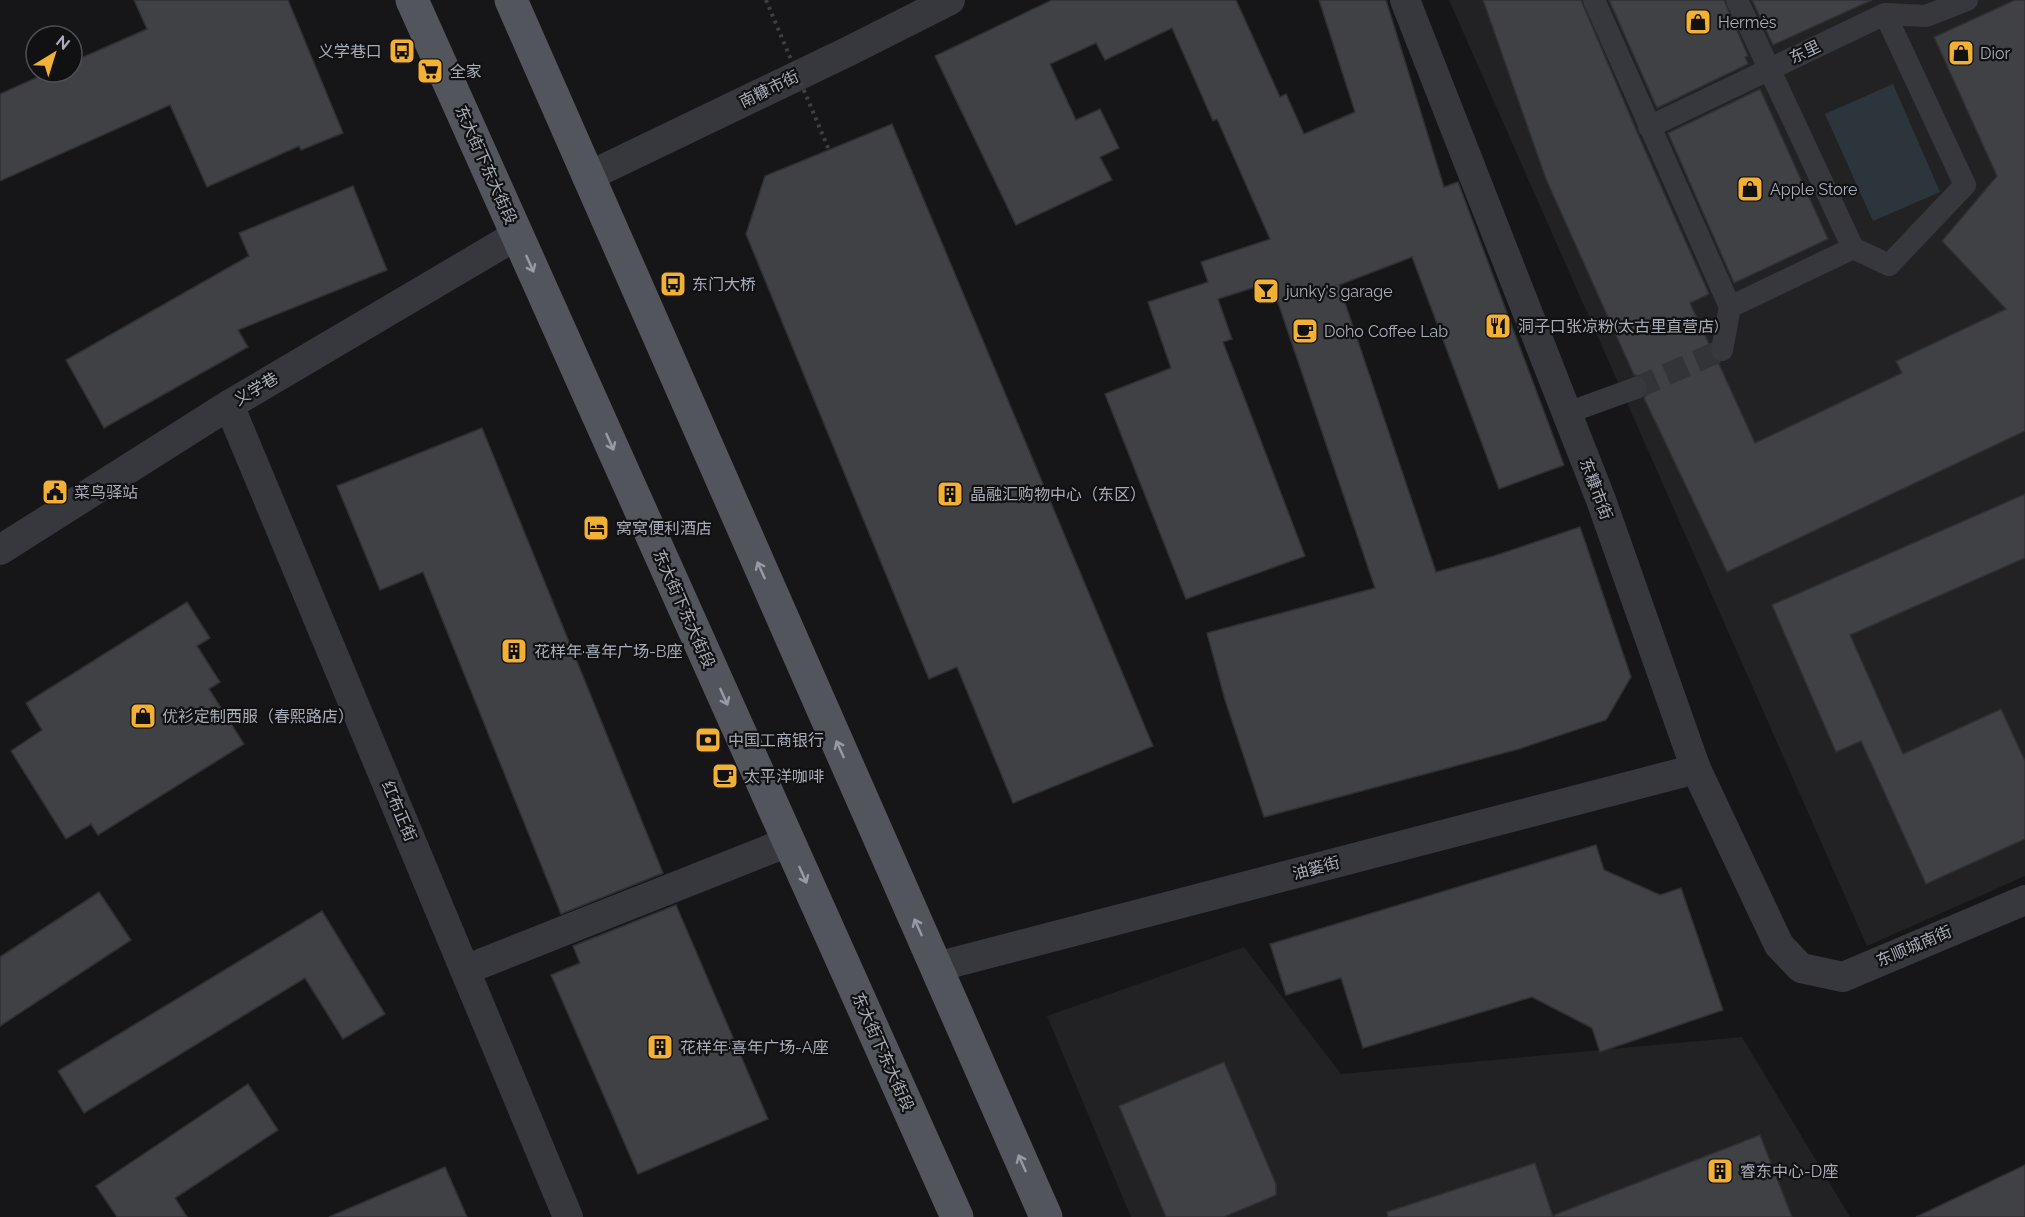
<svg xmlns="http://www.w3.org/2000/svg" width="2025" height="1217" viewBox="0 0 2025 1217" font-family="Raleway,'Noto Sans SC',sans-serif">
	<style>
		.built { fill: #222225 }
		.water { fill: #2c353c }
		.building { fill: #404145; stroke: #303034; stroke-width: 1.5 }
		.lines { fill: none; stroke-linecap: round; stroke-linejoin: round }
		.pedestrian-tunnel { stroke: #333438; stroke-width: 22; stroke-dasharray: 22 11; stroke-linecap: butt }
		.pedestrian { stroke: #37383d; stroke-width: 22 }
		.minor { stroke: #37383d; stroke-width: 30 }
		.primary { stroke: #53555c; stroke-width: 33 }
		.path-bridge { stroke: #3d3f44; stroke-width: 4; stroke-dasharray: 3 4.5; stroke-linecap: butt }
		.oneway { stroke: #979ba6 }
		.labels { text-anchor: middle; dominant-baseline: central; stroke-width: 4.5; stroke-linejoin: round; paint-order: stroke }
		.poi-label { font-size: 16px; fill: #a8adb8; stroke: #111113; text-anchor: start }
		.street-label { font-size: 16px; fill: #a8adb8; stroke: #111113 }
	</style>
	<rect width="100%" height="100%" fill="#161618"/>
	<!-- built -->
	<g class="built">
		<polygon points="1449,0 2025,0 2025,876 1867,946"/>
		<polygon points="1244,947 1341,1074 1742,1037 1850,1217 1131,1217 1047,1016"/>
	</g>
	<!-- water -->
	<polygon class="water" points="1893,84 1940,192 1873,221 1825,114"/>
	<!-- building -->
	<g class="building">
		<polygon points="134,0 288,0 343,133 301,150 299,146 207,187 170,105 0,181 0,94 49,72 72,72 72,62 147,29"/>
		<polygon points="1052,0 1236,0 1280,97 1286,94 1304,134 1355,112 1319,0 1386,0 1444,187 1458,182 1564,465 1499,489 1412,257 1339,285 1436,572 1494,556 1580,527 1631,677 1606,720 1519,749 1264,817 1225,700 1207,633 1375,588 1271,282 1218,299 1232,339 1223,342 1305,556 1186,599 1105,394 1171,368 1148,302 1208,282 1201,262 1270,239 1217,119 1213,121 1172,28 1105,60 1096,43 1050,64 1076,120 1100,109 1119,148 1100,157 1112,180 1016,225 935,56"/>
		<polygon points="1483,0 1581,0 1637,132 1709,294 1690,303 1709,344 1710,355 1718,362 1755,443 1902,373 1896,361 2006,309 1942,241 1997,176 1934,37 2015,0 2025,0 2025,431 1727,572 1644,398 1649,391 1648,383 1644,377 1634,375 1546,179"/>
		<polygon points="1609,0 1724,0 1748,56 1745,57 1748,64 1657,108"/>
		<polygon points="1752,0 1872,0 1773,45"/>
		<polygon points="1760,89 1828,239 1734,283 1668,133"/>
		<polygon points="892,124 1153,746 1013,803 957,667 929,679 746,234 765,176"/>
		<polygon points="353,186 387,270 238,330 248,347 104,428 66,360 249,256 239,233"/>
		<polygon points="482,428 663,873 561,914 423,572 380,590 337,486"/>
		<polygon points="2025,494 2025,558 1850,635 1903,754 2001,709 2025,761 2025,839 1926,884 1861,741 1836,752 1772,605"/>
		<polygon points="187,602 210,638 197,646 220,682 209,689 244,744 98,835 91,824 66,839 11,751 42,730 26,703"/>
		<polygon points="1596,845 1604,870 1660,895 1681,888 1723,1010 1600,1052 1592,1028 1532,997 1363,1048 1341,978 1286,995 1270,944"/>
		<polygon points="99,892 131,940 0,1026 0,957"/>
		<polygon points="676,905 768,1119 638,1174 551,975 580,963 573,946"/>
		<polygon points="322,911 385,1014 343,1039 305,978 84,1113 58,1071"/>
		<polygon points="1224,1062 1276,1184 1276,1195 1224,1217 1166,1217 1119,1106"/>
		<polygon points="248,1084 278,1130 175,1198 187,1217 117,1217 96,1186"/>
		<polygon points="1760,1135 1792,1217 1555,1217 1554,1215"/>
		<polygon points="1535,1163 1553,1217 1388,1217 1387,1212"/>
		<polygon points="2025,1165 2025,1217 1916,1217"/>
		<polygon points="445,1167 467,1217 329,1217"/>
	</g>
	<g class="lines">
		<!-- pedestrian-tunnel -->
		<polyline class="pedestrian-tunnel" points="1636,388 1722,350"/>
		<!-- pedestrian -->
		<g class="pedestrian">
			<polyline points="1594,0 1730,307 1853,248 1737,0"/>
			<polyline points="1649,127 1885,14 1926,16 1967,0"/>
			<polyline points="1853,248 1889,265 1965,185 1885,14"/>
			<polyline points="1722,350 1730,307"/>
			<polyline points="1567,413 1636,388"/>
		</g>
		<!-- minor -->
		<g class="minor">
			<polyline points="1405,0 1601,500 1696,769 1779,945 1801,968 1843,977 2025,900"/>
			<polyline points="587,177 847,52 950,0"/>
			<polyline points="229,405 568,1217"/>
			<polyline points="0,550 229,405 517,235"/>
			<polyline points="936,967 1696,769"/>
			<polyline points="465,970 788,842"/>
		</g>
		<!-- primary -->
		<g class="primary">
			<polyline points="412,0 957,1217"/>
			<polyline points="511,0 1046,1217"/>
		</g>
		<!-- path-bridge -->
		<polyline class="path-bridge" points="766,0 829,150"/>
	</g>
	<!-- one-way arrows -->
	<defs><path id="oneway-shaft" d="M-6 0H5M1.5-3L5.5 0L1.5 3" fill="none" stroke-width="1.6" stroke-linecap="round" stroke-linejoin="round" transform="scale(1.5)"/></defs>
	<g class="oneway">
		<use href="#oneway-shaft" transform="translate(530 264) rotate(66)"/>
		<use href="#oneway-shaft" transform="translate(610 442) rotate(66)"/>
		<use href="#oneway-shaft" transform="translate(761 570) rotate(-114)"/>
		<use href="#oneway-shaft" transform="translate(724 697) rotate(66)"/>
		<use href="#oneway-shaft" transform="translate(840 749) rotate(-114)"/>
		<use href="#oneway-shaft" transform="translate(803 875) rotate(66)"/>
		<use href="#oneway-shaft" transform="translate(918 927) rotate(-114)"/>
		<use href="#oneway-shaft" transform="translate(1022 1163) rotate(-114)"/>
	</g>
	<!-- icons -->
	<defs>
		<g id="shop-square" transform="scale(1.35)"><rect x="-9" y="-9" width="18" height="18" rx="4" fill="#f2b134" stroke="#111113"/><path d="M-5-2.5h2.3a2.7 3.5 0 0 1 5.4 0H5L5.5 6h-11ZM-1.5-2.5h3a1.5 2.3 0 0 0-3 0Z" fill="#111"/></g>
		<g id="bus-square" transform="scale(1.35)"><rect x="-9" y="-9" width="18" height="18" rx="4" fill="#f2b134" stroke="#111113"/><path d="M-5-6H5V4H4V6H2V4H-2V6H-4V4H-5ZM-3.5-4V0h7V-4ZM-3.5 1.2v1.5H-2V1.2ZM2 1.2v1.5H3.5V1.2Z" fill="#111"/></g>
		<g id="supermarket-square" transform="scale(1.35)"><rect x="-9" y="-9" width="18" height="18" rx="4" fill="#f2b134" stroke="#111113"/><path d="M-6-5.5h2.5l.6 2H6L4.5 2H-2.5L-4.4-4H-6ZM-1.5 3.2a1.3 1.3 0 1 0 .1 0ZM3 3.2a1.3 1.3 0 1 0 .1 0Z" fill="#111"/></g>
		<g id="bar-square" transform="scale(1.35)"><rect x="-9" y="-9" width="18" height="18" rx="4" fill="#f2b134" stroke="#111113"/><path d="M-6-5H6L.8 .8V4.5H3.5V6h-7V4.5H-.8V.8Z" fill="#111"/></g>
		<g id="restaurant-square" transform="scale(1.35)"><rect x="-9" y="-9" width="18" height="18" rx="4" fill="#f2b134" stroke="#111113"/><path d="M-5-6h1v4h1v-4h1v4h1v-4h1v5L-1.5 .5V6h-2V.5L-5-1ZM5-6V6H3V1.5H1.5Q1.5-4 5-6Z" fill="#111"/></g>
		<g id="cafe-square" transform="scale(1.35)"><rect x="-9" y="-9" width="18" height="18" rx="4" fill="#f2b134" stroke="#111113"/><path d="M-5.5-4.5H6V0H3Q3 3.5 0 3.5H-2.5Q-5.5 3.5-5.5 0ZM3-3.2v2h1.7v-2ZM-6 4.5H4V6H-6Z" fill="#111"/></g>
		<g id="civic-square" transform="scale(1.35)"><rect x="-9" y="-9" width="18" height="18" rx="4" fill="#f2b134" stroke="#111113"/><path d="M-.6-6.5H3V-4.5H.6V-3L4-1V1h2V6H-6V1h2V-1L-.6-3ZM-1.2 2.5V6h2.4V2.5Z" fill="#111"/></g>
		<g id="building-square" transform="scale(1.35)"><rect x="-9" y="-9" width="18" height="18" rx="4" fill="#f2b134" stroke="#111113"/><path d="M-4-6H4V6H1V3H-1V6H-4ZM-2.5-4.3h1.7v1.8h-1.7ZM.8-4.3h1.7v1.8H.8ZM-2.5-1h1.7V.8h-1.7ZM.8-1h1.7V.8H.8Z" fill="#111"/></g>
		<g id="hotel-square" transform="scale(1.35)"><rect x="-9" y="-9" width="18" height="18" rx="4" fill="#f2b134" stroke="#111113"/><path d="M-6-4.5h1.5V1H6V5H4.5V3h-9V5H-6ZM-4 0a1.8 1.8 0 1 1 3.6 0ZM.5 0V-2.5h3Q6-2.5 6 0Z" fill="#111"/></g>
		<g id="bank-square" transform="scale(1.35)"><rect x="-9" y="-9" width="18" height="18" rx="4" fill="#f2b134" stroke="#111113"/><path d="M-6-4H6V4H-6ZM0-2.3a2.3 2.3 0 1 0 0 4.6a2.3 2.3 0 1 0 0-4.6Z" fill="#111"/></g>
	</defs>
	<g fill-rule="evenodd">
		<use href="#shop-square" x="1698" y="22"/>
		<use href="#bus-square" x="402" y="51"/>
		<use href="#shop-square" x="1961" y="53"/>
		<use href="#supermarket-square" x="430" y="71"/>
		<use href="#shop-square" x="1750" y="189"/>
		<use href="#bus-square" x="673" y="284"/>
		<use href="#bar-square" x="1266" y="291"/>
		<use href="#restaurant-square" x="1498" y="326"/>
		<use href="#cafe-square" x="1305" y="331"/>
		<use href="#civic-square" x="55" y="492"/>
		<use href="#building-square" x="950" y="494"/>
		<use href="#hotel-square" x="596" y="528"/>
		<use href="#building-square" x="514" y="651"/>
		<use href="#shop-square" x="143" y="716"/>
		<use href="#bank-square" x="708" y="740"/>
		<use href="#cafe-square" x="725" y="776"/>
		<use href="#building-square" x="660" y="1047"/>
		<use href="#building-square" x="1720" y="1171"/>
	</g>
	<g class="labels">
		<!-- poi labels -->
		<g class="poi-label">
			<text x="1718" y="22">Hermès</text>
			<text x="382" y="51" text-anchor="end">义学巷口</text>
			<text x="1980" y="53">Dior</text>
			<text x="450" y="71">全家</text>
			<text x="1770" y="189">Apple Store</text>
			<text x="692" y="284">东门大桥</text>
			<text x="1286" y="291">junky's garage</text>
			<text x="1518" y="326">洞子口张凉粉(太古里直营店)</text>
			<text x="1324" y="331">Doho Coffee Lab</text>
			<text x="74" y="492">菜鸟驿站</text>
			<text x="970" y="494">晶融汇购物中心（东区）</text>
			<text x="616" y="528">窝窝便利酒店</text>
			<text x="534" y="651">花样年·喜年广场-B座</text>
			<text x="162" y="716">优衫定制西服（春熙路店）</text>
			<text x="728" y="740">中国工商银行</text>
			<text x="744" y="776">太平洋咖啡</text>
			<text x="680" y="1047">花样年·喜年广场-A座</text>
			<text x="1740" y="1171">睿东中心-D座</text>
		</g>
		<!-- street labels -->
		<g class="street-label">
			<text transform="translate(1805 52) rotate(-25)">东里</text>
			<text transform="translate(769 89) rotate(-26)">南糠市街</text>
			<text transform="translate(486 165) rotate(66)">东大街下东大街段</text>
			<text transform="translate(256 389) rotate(-31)">义学巷</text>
			<text transform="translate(1596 489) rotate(69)">东糠市街</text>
			<text transform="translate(684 609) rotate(66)">东大街下东大街段</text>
			<text transform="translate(399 811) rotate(67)">红布正街</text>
			<text transform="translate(1316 868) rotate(-15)">油篓街</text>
			<text transform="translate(1914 946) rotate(-23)">东顺城南街</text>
			<text transform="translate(883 1052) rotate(66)">东大街下东大街段</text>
		</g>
	</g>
	<!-- north arrow -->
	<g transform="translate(54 54) rotate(38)"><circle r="28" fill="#111113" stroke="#4d4f55" stroke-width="1.5"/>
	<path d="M0-4.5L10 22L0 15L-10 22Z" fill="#f2b134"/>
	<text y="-9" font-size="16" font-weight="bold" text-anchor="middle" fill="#a8adb8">N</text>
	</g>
</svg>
